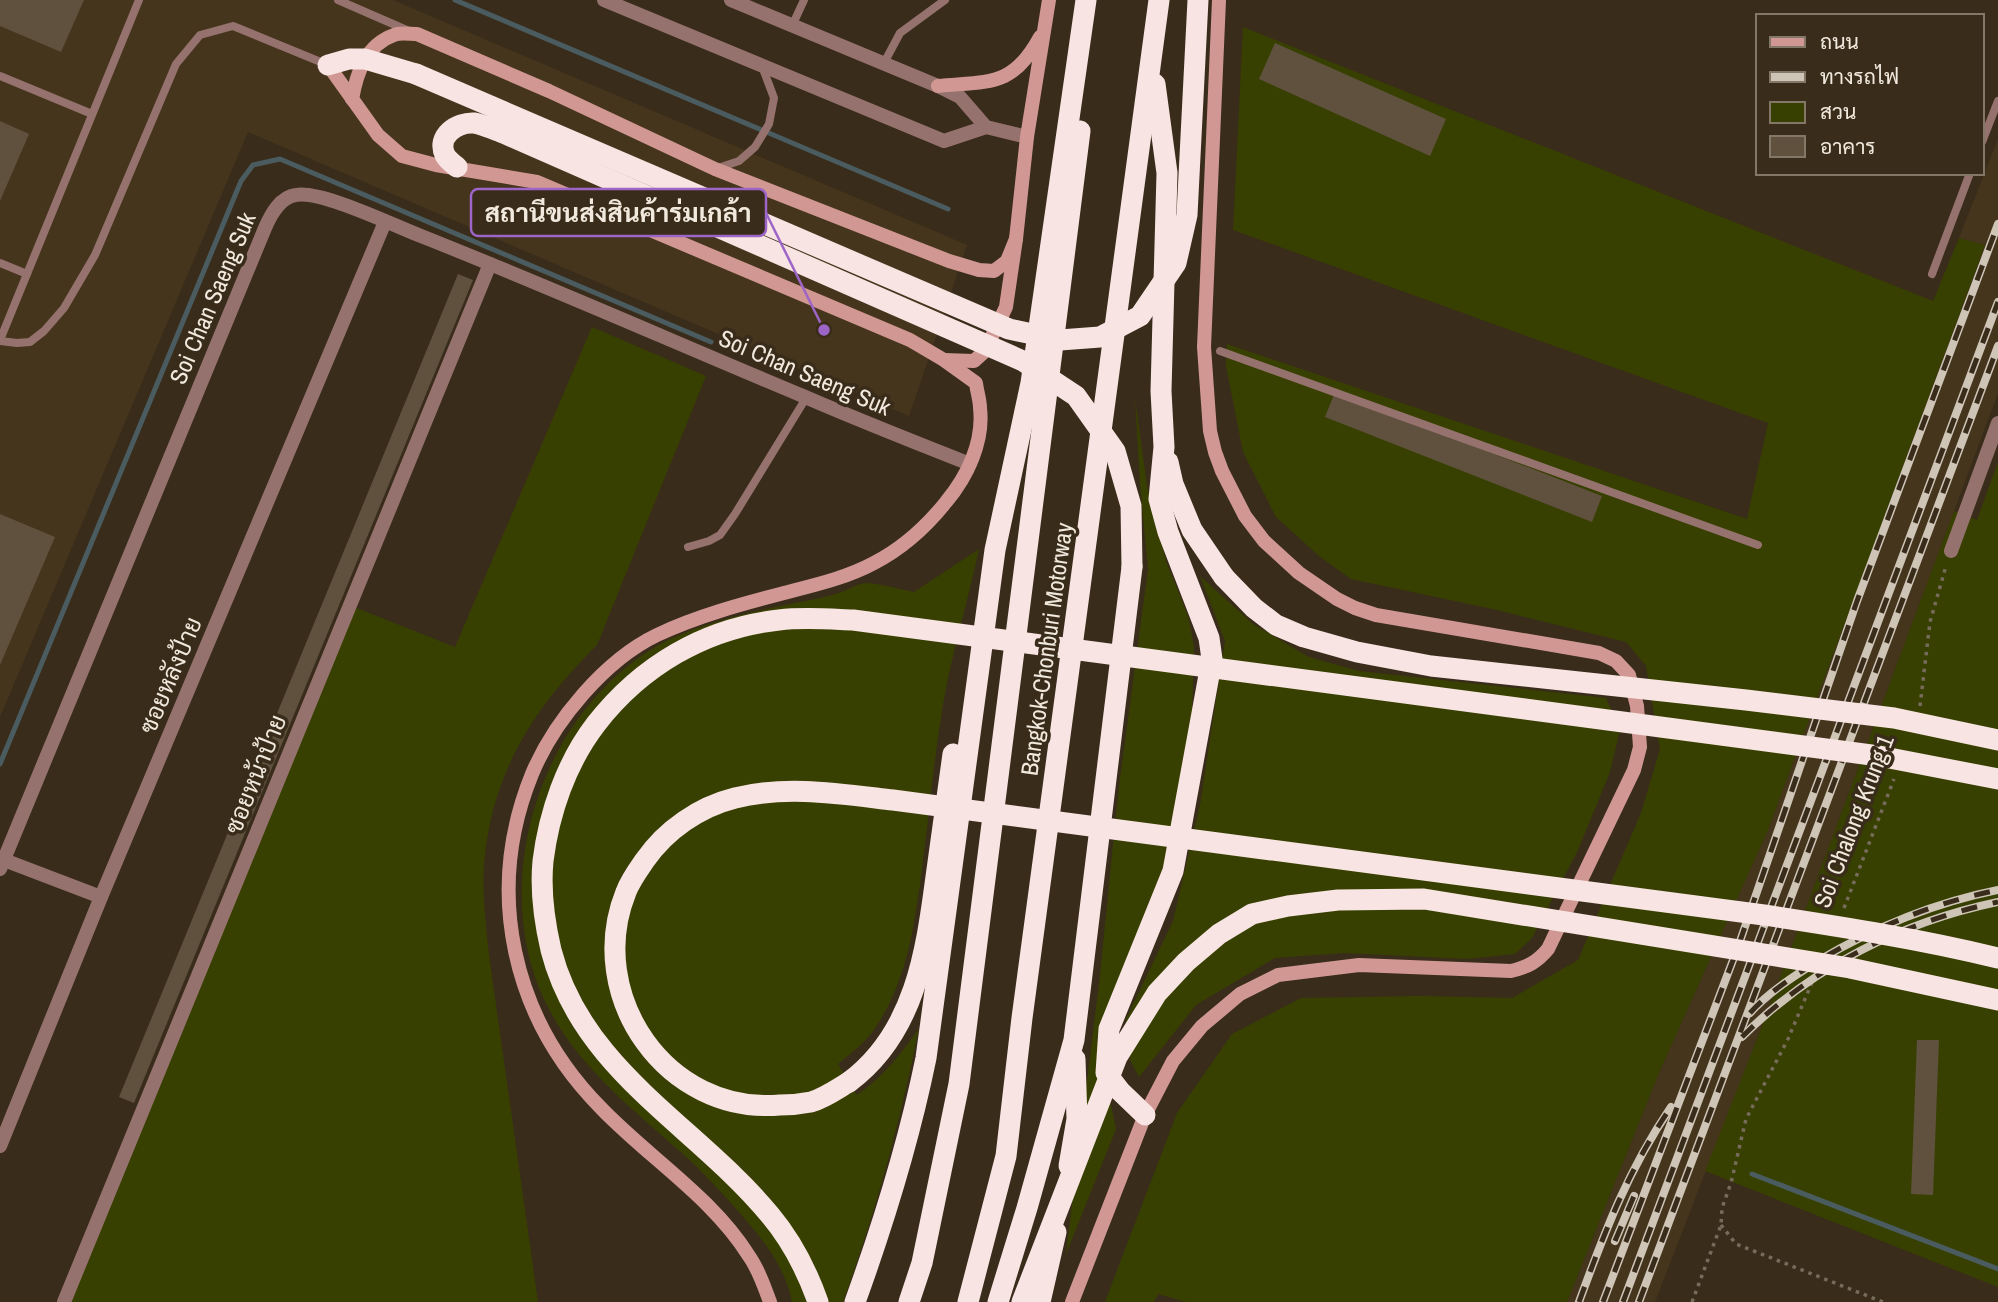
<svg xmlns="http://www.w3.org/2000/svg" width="1998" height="1302" viewBox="0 0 1998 1302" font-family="'Archivo Narrow',Sarabun,sans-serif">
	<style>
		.built { fill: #46351d }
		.green { fill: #384001 }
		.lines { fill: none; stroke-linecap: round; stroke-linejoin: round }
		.stream { stroke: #4a5c60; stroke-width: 5 }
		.building { fill: #5f513e }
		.path { stroke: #776c5c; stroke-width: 3.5; stroke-dasharray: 3.5 5; stroke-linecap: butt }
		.lane { stroke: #96726f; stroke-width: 8 }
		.street { stroke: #96726f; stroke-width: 14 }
		.secondary { stroke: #d19893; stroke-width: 14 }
		.highway { stroke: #f7e4e3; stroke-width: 21 }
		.rail-casing { stroke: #cec5b7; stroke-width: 8 }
		.rail { stroke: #392c1a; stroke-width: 5; stroke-dasharray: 16; stroke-linecap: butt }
		.highway-bridge { stroke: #f7e4e3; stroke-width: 21 }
		.labels { text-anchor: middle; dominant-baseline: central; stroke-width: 7; stroke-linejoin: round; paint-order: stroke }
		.street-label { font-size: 24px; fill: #f1e9dd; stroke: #392c1a }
		.leader { fill: none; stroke: #9e65c8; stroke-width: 2.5 }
		.callout-dot { fill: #9e65c8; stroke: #392c1a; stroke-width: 2.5 }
		.callout { fill: #392c1a; stroke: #9e65c8; stroke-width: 2.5 }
		.callout-label { font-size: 26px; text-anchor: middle; font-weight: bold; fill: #f1e9dd }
	</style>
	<rect width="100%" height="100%" fill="#392c1a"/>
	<!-- built -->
	<g class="built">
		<polygon points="0,0 393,0 967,245 909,416 248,132 0,717"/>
		<polygon points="1998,139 1998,393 1762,1026 1655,1302 1567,1302 1659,1073 1768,830 1985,245 1959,238"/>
	</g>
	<!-- green -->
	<g class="green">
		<polygon points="1243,27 1933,301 1959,238 1985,245 1768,830 1659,1073 1567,1302 1186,1302 1158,1294 1154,1302 1105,1302 1177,1113 1232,1034 1301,998 1421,996 1512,998 1578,960 1641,813 1660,749 1646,666 1626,642 1497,610 1351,579 1319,556 1276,517 1243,452 1226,366 1227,344 1747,519 1768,423 1233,230"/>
		<path d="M592,327l114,49 -109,269c-64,64 -105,127 -113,219 -2,30 2,61 5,91l49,347h-471l287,-695 101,40z"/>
		<polygon points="1135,398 1147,486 1166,561 1188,616 1194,646 1192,713 1164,871 1097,1038 1116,1129 1066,1254 1100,975 1118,794 1148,569 1140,484"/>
		<polygon points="1998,462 1998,1287 1705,1171 1762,1026 1954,511 1977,520"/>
		<path d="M979,549c-11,52 -27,103 -36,156 -9,54 -14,110 -21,164 -7,53 -14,107 -43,153 -10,18 -25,29 -41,42l19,31c28,-20 43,-40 62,-67 -19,95 -43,183 -76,274h-51c-6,-35 -31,-65 -54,-91 -18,-20 -36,-40 -56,-58 -58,-51 -123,-102 -148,-179 -38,-118 15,-265 123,-328 39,-22 94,-34 138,-43 16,-3 31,-6 47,-11 7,-3 17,-9 25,-9 15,1 32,6 47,9z"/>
		<polygon points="1200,576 1253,624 1309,657 1359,671 1606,698 1620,730 1610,772 1578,850 1532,938 1515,954 1467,959 1344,953 1275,958 1196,1005 1139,1077 1130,1060 1126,1019 1173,921 1200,805 1225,641"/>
	</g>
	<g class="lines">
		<!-- stream -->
		<g class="stream">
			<polyline points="455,0 948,209"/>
			<polyline points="0,764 241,181 253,165 280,159 711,342"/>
			<polyline points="1752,1174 1998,1269"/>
		</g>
	</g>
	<!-- building -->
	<g class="building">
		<polygon points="0,0 84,0 61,52 0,26"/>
		<polygon points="1275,43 1446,119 1430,156 1259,79"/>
		<polygon points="0,121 29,134 0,201"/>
		<polygon points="458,274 473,280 134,1103 119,1097"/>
		<polygon points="1335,392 1602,496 1592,522 1325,417"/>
		<polygon points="0,514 55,537 0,665"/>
		<polygon points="1917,1040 1939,1040 1933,1195 1911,1194"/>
	</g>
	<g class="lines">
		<!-- path -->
		<g class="path">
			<polyline points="1920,706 1930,622 1946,566"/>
			<polyline points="1844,908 1894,779"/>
			<polyline points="1721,1225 1736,1244 1883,1302"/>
			<polyline points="1692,1302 1721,1225 1722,1208 1731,1183 1746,1119 1788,1039 1813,980"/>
		</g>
		<!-- lane -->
		<g class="lane">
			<polyline points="338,0 409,31"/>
			<polyline points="792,26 804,0"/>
			<polyline points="884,63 900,33 945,0"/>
			<polyline points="0,76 92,114"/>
			<polyline points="1982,142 1998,101"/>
			<polyline points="715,169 739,161 755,147 769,124 774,98 762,66"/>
			<polyline points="0,263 27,274"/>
			<polyline points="1932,274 1970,173"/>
			<polyline points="0,340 139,0"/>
			<polyline points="0,341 17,343 30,342 44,331 64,308 95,255 176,64 200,35 233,26 328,65"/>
			<polyline points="1220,351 1758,545"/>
			<polyline points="688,547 709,541 720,535 735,514 806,398"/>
		</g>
		<!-- street -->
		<g class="street">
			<polyline points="604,0 944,141 986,127"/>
			<polyline points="731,0 938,86 960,97 986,127 1027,137"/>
			<polyline points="1951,551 1998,423"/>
			<polyline points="4,860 101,897"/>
			<path d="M0,869l265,-641c6,-14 15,-31 31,-33 25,-5 99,31 125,41 129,51 255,107 382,160 55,24 111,46 167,68"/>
			<polyline points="0,1146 101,897 385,222"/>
			<polyline points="64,1302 490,264"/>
		</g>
		<!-- secondary -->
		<g class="secondary">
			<path d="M328,65l50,70 24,21 34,9 101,17 373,158 34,20 32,23c1,9 4,17 4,25 4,34 -13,69 -34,94 -20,25 -43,46 -72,61 -28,15 -59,22 -90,30 -42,11 -87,23 -127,42 -52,25 -103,86 -125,139 -48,118 -20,244 69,334 48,50 111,89 148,148 10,14 15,30 21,46"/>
			<path d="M938,86c52,-5 75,1 102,-49"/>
			<path d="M352,99c5,-27 14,-54 42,-64 6,-3 16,-1 23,-1l132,57 166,78 234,92 30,9 15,1 13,-10 9,-22"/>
			<polyline points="944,360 974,361 985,351 1006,307 1016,239 1027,137 1049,0"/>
			<path d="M1072,1302l73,-187 28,-54 29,-35 38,-32 38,-19 81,-10 152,6c17,-4 26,-9 37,-22l86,-179 6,-23 -3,-41 -8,-31 -13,-14 -17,-8 -223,-38 -21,-7 -18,-9 -38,-26 -35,-32 -19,-25 -23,-45 -7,-19 -5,-21 -6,-84 15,-347"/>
		</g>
		<!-- highway -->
		<g class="highway">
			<polyline points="328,65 349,59 365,59 416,74"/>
			<path d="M457,167c-4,-3 -10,-8 -12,-12 -9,-19 12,-33 29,-32 8,1 18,6 27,9"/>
			<polyline points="1168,462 1173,484 1192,530 1224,577"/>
			<path d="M849,1082c66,-49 77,-130 87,-205 6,-41 11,-82 17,-123"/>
			<polyline points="1145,1115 1120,1091 1106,1073 1109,1029 1173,871 1212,659 1209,638 1168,532 1159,499 1164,447 1161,391 1167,173 1155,84"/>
			<polyline points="1069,1166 1077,1119 1075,1059"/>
			<path d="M855,1302c29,-80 54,-161 71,-244l69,-508 36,-167 55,-383"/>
			<polyline points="909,1302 922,1263 959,1084 1080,131"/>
			<polyline points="968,1302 1006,1156 1022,1018 1159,0"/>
			<polyline points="998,1302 1027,1208 1074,1040 1132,567"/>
			<polyline points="1040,1302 1056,1232"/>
		</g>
		<!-- rail casing -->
		<g class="rail-casing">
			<g id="rail">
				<path d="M1750,1013c19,-21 44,-37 68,-52 57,-34 115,-58 180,-71"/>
				<path d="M1742,1037c70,-70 160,-115 256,-135"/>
				<polyline points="1615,1241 1634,1196"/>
				<path d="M1579,1302c26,-71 49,-132 92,-195"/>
				<polyline points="1603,1302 1738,947 1857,601 1998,224"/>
				<polyline points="1623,1302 1998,302"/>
				<polyline points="1639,1302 1998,346"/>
			</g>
		</g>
		<!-- rail -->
		<use href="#rail" class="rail"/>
		<!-- highway-bridge -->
		<g class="highway-bridge">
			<polyline points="416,74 1009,329 1060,340 1100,337 1140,316 1176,263 1187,215 1198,0"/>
			<polyline points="501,132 1023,361 1076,396 1115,451 1131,506 1132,567"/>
			<polyline points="1224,577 1254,608 1276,625 1304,637 1357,652 1431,666 1746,700 1894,718 1998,740"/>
			<path d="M849,1082c-12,7 -24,16 -38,20 -10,2 -21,3 -31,3 -113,10 -196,-109 -154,-213 4,-11 12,-22 19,-32 21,-30 54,-53 90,-62 51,-13 106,-4 158,2l871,115c78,12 157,24 234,43"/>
			<path d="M818,1302c-11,-31 -27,-62 -48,-87 -74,-90 -188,-144 -219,-265 -7,-30 -11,-58 -8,-89 6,-48 23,-98 53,-137 45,-58 109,-96 183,-104 24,-3 49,-1 74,0l1026,136 119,23"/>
			<polyline points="1022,1302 1117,1057 1157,993 1186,962 1219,934 1252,914 1288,906 1338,900 1424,899 1850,968 1998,1000"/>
		</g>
	</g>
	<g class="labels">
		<!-- street labels -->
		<g class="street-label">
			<text transform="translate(212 298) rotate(-67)">Soi Chan Saeng Suk</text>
			<text transform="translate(805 372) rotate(23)">Soi Chan Saeng Suk</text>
			<text transform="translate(1046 649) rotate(-82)">Bangkok-Chonburi Motorway</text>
			<text transform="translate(170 675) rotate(-67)">ซอยหลังป้าย</text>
			<text transform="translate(255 774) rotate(-68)">ซอยหน้าป้าย</text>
			<text transform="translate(1853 821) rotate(-69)">Soi Chalong Krung 1</text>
		</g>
	</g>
	<!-- callouts -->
	<path class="leader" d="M824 330L766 213"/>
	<circle class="callout-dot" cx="824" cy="330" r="7"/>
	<rect class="callout" x="471" y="189" width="295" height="47" rx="7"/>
	<g class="callout-label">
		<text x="618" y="222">สถานีขนส่งสินค้าร่มเกล้า</text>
	</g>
	<!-- legend -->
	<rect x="1756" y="14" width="228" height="161" fill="#392c1a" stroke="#837868" stroke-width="2"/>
	<rect x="1770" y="37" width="35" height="10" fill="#d19893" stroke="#837868" stroke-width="2"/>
	<text x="1820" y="49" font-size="21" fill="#f1e9dd">ถนน</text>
	<rect x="1770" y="72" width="35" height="10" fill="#cec5b7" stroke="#837868" stroke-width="2"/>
	<text x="1820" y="84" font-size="21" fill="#f1e9dd">ทางรถไฟ</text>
	<rect x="1770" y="102" width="35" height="21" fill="#384001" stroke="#837868" stroke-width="2"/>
	<text x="1820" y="119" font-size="21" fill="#f1e9dd">สวน</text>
	<rect x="1770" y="136" width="35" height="21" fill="#5f513e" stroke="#837868" stroke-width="2"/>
	<text x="1820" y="154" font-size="21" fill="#f1e9dd">อาคาร</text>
</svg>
